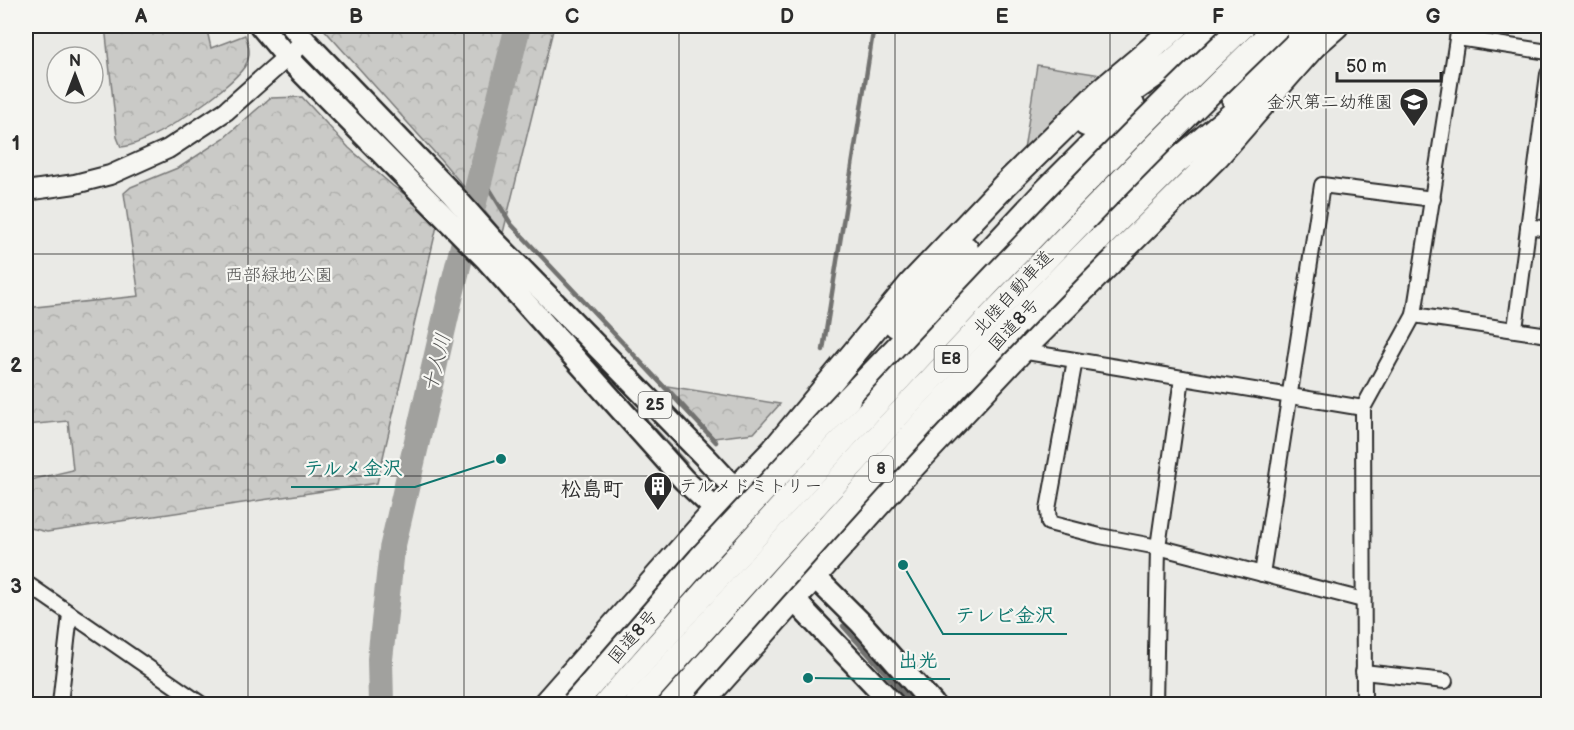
<svg xmlns="http://www.w3.org/2000/svg" width="1574" height="730" viewBox="0 0 1574 730" font-family="'Balsamiq Sans','Klee One',sans-serif">
	<style>
		.green { fill: #cacac7; stroke: #7a7a79; stroke-width: 1.5 }
		.forest { fill: url(#forest-crowns); stroke: #7a7a79; stroke-width: 1.5 }
		.lines { fill: none; stroke-linecap: round; stroke-linejoin: round }
		.stream { stroke: #727270; stroke-width: 4.5 }
		.river { stroke: #a1a19e; stroke-width: 26 }
		.street-casing { stroke: #2b2b2b; stroke-width: 18 }
		.secondary-casing { stroke: #2b2b2b; stroke-width: 22 }
		.primary-casing { stroke: #2b2b2b; stroke-width: 26 }
		.highway-casing { stroke: #2b2b2b; stroke-width: 28 }
		.street { stroke: #f6f6f2; stroke-width: 14 }
		.secondary { stroke: #f6f6f2; stroke-width: 18 }
		.primary { stroke: #f6f6f2; stroke-width: 21 }
		.highway { stroke: #f6f6f2; stroke-width: 24 }
		.highway-bridge-casing { stroke: #2b2b2b; stroke-width: 28; stroke-linecap: butt }
		.highway-bridge { stroke: #f6f6f2; stroke-width: 24 }
		.grid { fill: none; stroke: #2b2b2b; stroke-width: 1.5; stroke-opacity: 0.55 }
		.labels { text-anchor: middle; dominant-baseline: central; stroke-width: 4.5; stroke-linejoin: round; paint-order: stroke }
		.shield { fill: #f6f6f2; stroke: #686867; stroke-width: 1.5 }
		.shield-label { font-size: 16px; font-weight: bold; fill: #2b2b2b }
		.poi-label { font-size: 18px; fill: #2b2b2b; stroke: #f6f6f2; text-anchor: end }
		.park-label { font-size: 18px; fill: #535352; stroke: #f6f6f2 }
		.street-label { font-size: 18px; fill: #2b2b2b; stroke: #f6f6f2 }
		.water-label { font-size: 20px; font-style: italic; fill: #545453; stroke: #f6f6f2 }
		.quarter-label { font-size: 21px; font-weight: bold; fill: #2b2b2b; stroke: #f6f6f2 }
		.leader { fill: none; stroke: #0f766e; stroke-width: 2 }
		.callout-dot { fill: #0f766e; stroke: #f6f6f2; stroke-width: 2 }
		.callout-label { font-size: 20px; text-anchor: middle; font-weight: bold; fill: #0f766e; stroke: #f6f6f2; stroke-width: 4.5; stroke-linejoin: round; paint-order: stroke }
		.neatline { fill: none; stroke: #2b2b2b; stroke-width: 2 }
		.grid-label { font-size: 20px; text-anchor: middle; font-weight: bold; fill: #2b2b2b }
	</style>
	<defs>
		<pattern id="forest-crowns" width="20" height="18" patternUnits="userSpaceOnUse" patternTransform="scale(1.5)"><rect width="20" height="18" fill="#cacac7"/><path d="M2 6a3 3 0 1 1 6 0M12 15a3 3 0 1 1 6 0" fill="none" stroke="#aeaeab"/></pattern>
	</defs>
	<rect width="100%" height="100%" fill="#eaeae6"/>
	<filter id="ink" filterUnits="userSpaceOnUse"><feTurbulence type="fractalNoise" baseFrequency=".0167" numOctaves="2"/><feDisplacementMap in="SourceGraphic" scale="12" xChannelSelector="R" yChannelSelector="G"/><feConvolveMatrix kernelMatrix="1 2 1 2 8 2 1 2 1" color-interpolation-filters="sRGB"/></filter>
	<g filter="url(#ink)">
		<!-- green -->
		<g class="green">
			<polygon points="1037,65 1101,75 1024,150"/>
			<polygon points="633,404 687,463 684,467 629,407"/>
		</g>
		<!-- forest -->
		<g class="forest">
			<path d="M105,26h101l5,22 34,-13c4,11 7,19 0,31 -15,23 -96,80 -124,81l-4,-10z"/>
			<polygon points="321,26 554,26 503,233 442,161"/>
			<polygon points="302,97 349,148 393,186 407,196 437,226 377,483 47,532 26,527 26,481 73,470 68,421 26,425 26,308 139,296 124,193 131,187 180,167 224,138 270,98"/>
			<polygon points="667,386 780,404 754,433 714,438"/>
		</g>
		<g class="lines">
			<!-- stream -->
			<g class="stream">
				<polyline points="481,175 511,224 716,442"/>
				<polyline points="823,350 874,26"/>
				<polyline points="843,626 913,704"/>
			</g>
			<!-- river -->
			<polyline class="river" points="381,704 380,659 392,549 452,290 518,26"/>
			<!-- street casing -->
			<g class="street-casing">
				<g id="street">
					<polyline points="1458,38 1548,52"/>
					<polyline points="1528,226 1548,229"/>
					<polyline points="1414,315 1459,26"/>
					<polyline points="1515,329 1548,74"/>
					<polyline points="1021,351 1363,408"/>
					<polyline points="1075,360 1048,509 1049,523 1100,536 1158,547 1363,600"/>
					<polyline points="1262,574 1322,185 1433,199"/>
					<polyline points="26,583 201,704"/>
					<polyline points="1363,672 1445,681"/>
					<polyline points="60,704 70,614"/>
					<polyline points="1155,704 1158,547 1182,378"/>
					<polyline points="1364,704 1363,408 1414,315 1548,335"/>
				</g>
			</g>
			<!-- secondary casing -->
			<g class="secondary-casing">
				<polyline id="secondary" points="26,191 75,184 110,175 168,149 226,111 305,41"/>
			</g>
			<!-- primary casing -->
			<g class="primary-casing">
				<g id="primary">
					<polyline points="261,26 287,57 487,260 684,480 716,510 727,523"/>
					<polyline points="292,26 305,41 452,194 491,238 707,459 746,501"/>
					<polyline points="771,529 814,576 860,622 933,704"/>
					<polyline points="751,551 794,600 893,704"/>
				</g>
			</g>
			<!-- highway casing -->
			<g class="highway-casing">
				<g id="highway">
					<polyline points="1304,54 1336,26"/>
					<polyline points="1234,99 1310,26"/>
					<polyline points="1086,124 1099,114 1173,62 1213,26"/>
					<polyline points="1098,240 1176,162 1257,94"/>
					<polyline points="896,325 966,249"/>
					<polyline points="848,399 979,263 1045,192 1132,105"/>
					<polyline points="545,704 716,510 774,450 912,283 1005,185 1099,93 1149,51 1177,26"/>
					<polyline points="700,704 900,480 1021,351 1217,156 1316,43"/>
				</g>
			</g>
			<!-- street -->
			<use href="#street" class="street"/>
			<!-- secondary -->
			<use href="#secondary" class="secondary"/>
			<!-- primary -->
			<use href="#primary" class="primary"/>
			<!-- highway -->
			<use href="#highway" class="highway"/>
			<!-- highway-bridge casing -->
			<g class="highway-bridge-casing">
				<g id="highway-bridge">
					<polyline points="574,704 700,559 848,399"/>
					<path d="M606,704c91,-105 184,-207 278,-309 117,-126 235,-251 359,-369"/>
					<path d="M637,704c206,-233 417,-462 641,-678"/>
					<path d="M671,704c139,-157 278,-315 427,-464"/>
				</g>
			</g>
			<!-- highway-bridge -->
			<use href="#highway-bridge" class="highway-bridge"/>
		</g>
	</g>
	<!-- grid -->
	<path class="grid" d="M248,26v678M464,26v678M679,26v678M895,26v678M1110,26v678M1326,26v678M26,254h1522M26,476h1522"/>
	<!-- icons -->
	<defs>
		<g id="school-pin" transform="scale(1.5)"><path d="M0 17L-7.5 6A9.5 9.5 0 1 1 7.5 6Z" fill="#2b2b2b" stroke="#f6f6f2"/><path d="M0-5L7-2L0 1L-7-2ZM-4 1L0 2.5L4 1V4Q0 6-4 4Z" fill="#fff"/></g>
		<g id="building-pin" transform="scale(1.5)"><path d="M0 17L-7.5 6A9.5 9.5 0 1 1 7.5 6Z" fill="#2b2b2b" stroke="#f6f6f2"/><path d="M-4-6H4V6H1V3H-1V6H-4ZM-2.5-4.3h1.7v1.8h-1.7ZM.8-4.3h1.7v1.8H.8ZM-2.5-1h1.7V.8h-1.7ZM.8-1h1.7V.8H.8Z" fill="#fff"/></g>
	</defs>
	<g fill-rule="evenodd">
		<use href="#school-pin" x="1414" y="102"/>
		<use href="#building-pin" x="658" y="486"/>
	</g>
	<g class="labels">
		<!-- shield labels -->
		<g class="shield">
			<rect x="934.5" y="346" width="33" height="26" rx="4.5"/>
			<rect x="638.5" y="392" width="33" height="26" rx="4.5"/>
			<rect x="869" y="456" width="24" height="26" rx="4.5"/>
		</g>
		<g class="shield-label">
			<text x="951" y="359">E8</text>
			<text x="655" y="405">25</text>
			<text x="881" y="469">8</text>
		</g>
		<!-- poi labels -->
		<g class="poi-label">
			<text x="1393" y="102">金沢第二幼稚園</text>
			<text x="679" y="486" text-anchor="start">テルメドミトリー</text>
		</g>
		<!-- park labels -->
		<g class="park-label">
			<text x="279" y="275">西部緑地公園</text>
		</g>
		<!-- street labels -->
		<g class="street-label">
			<text transform="translate(1013 293) rotate(-47)">北陸自動車道</text>
			<text transform="translate(1014 325) rotate(-47)">国道8号</text>
			<text transform="translate(633 637) rotate(-49)">国道8号</text>
		</g>
		<!-- water labels -->
		<g class="water-label">
			<text transform="translate(437 363) rotate(-76)">十人川</text>
		</g>
		<!-- quarter labels -->
		<g class="quarter-label">
			<text x="592" y="489">松島町</text>
		</g>
	</g>
	<!-- callouts -->
	<path class="leader" d="M501 459L415 487H291M903 565L943 634H1067M808 678L886 679H950"/>
	<g class="callout-dot">
		<circle cx="501" cy="459" r="6"/>
		<circle cx="903" cy="565" r="6"/>
		<circle cx="808" cy="678" r="6"/>
	</g>
	<g class="callout-label">
		<text x="353" y="475">テルメ金沢</text>
		<text x="1005" y="622">テレビ金沢</text>
		<text x="918" y="667">出光</text>
	</g>
	<!-- margin -->
	<rect width="1574" height="730" fill="none" stroke="#f6f6f2" stroke-width="66"/>
	<!-- north arrow -->
	<g transform="translate(75 75)"><circle r="28" fill="#f6f6f2" stroke="#a5a5a2" stroke-width="1.5"/>
	<path d="M0-4.5L10 22L0 15L-10 22Z" fill="#2b2b2b"/>
	<text y="-9" font-size="16" font-weight="bold" text-anchor="middle" fill="#2b2b2b">N</text>
	</g>
	<!-- scale -->
	<path d="M1337 72v9h104v-9" fill="none" stroke="#2b2b2b" stroke-width="3"/>
	<text x="1346" y="72" font-size="18" fill="#2b2b2b" stroke="#f6f6f2" stroke-width="4.5" paint-order="stroke">50 m</text>
	<rect x="33" y="33" width="1508" height="664" class="neatline"/>
	<g class="grid-label">
		<text x="141" y="23">A</text>
		<text x="356" y="23">B</text>
		<text x="572" y="23">C</text>
		<text x="787" y="23">D</text>
		<text x="1002" y="23">E</text>
		<text x="1218" y="23">F</text>
		<text x="1433" y="23">G</text>
		<text x="16" y="150">1</text>
		<text x="16" y="372">2</text>
		<text x="16" y="593">3</text>
	</g>
</svg>
